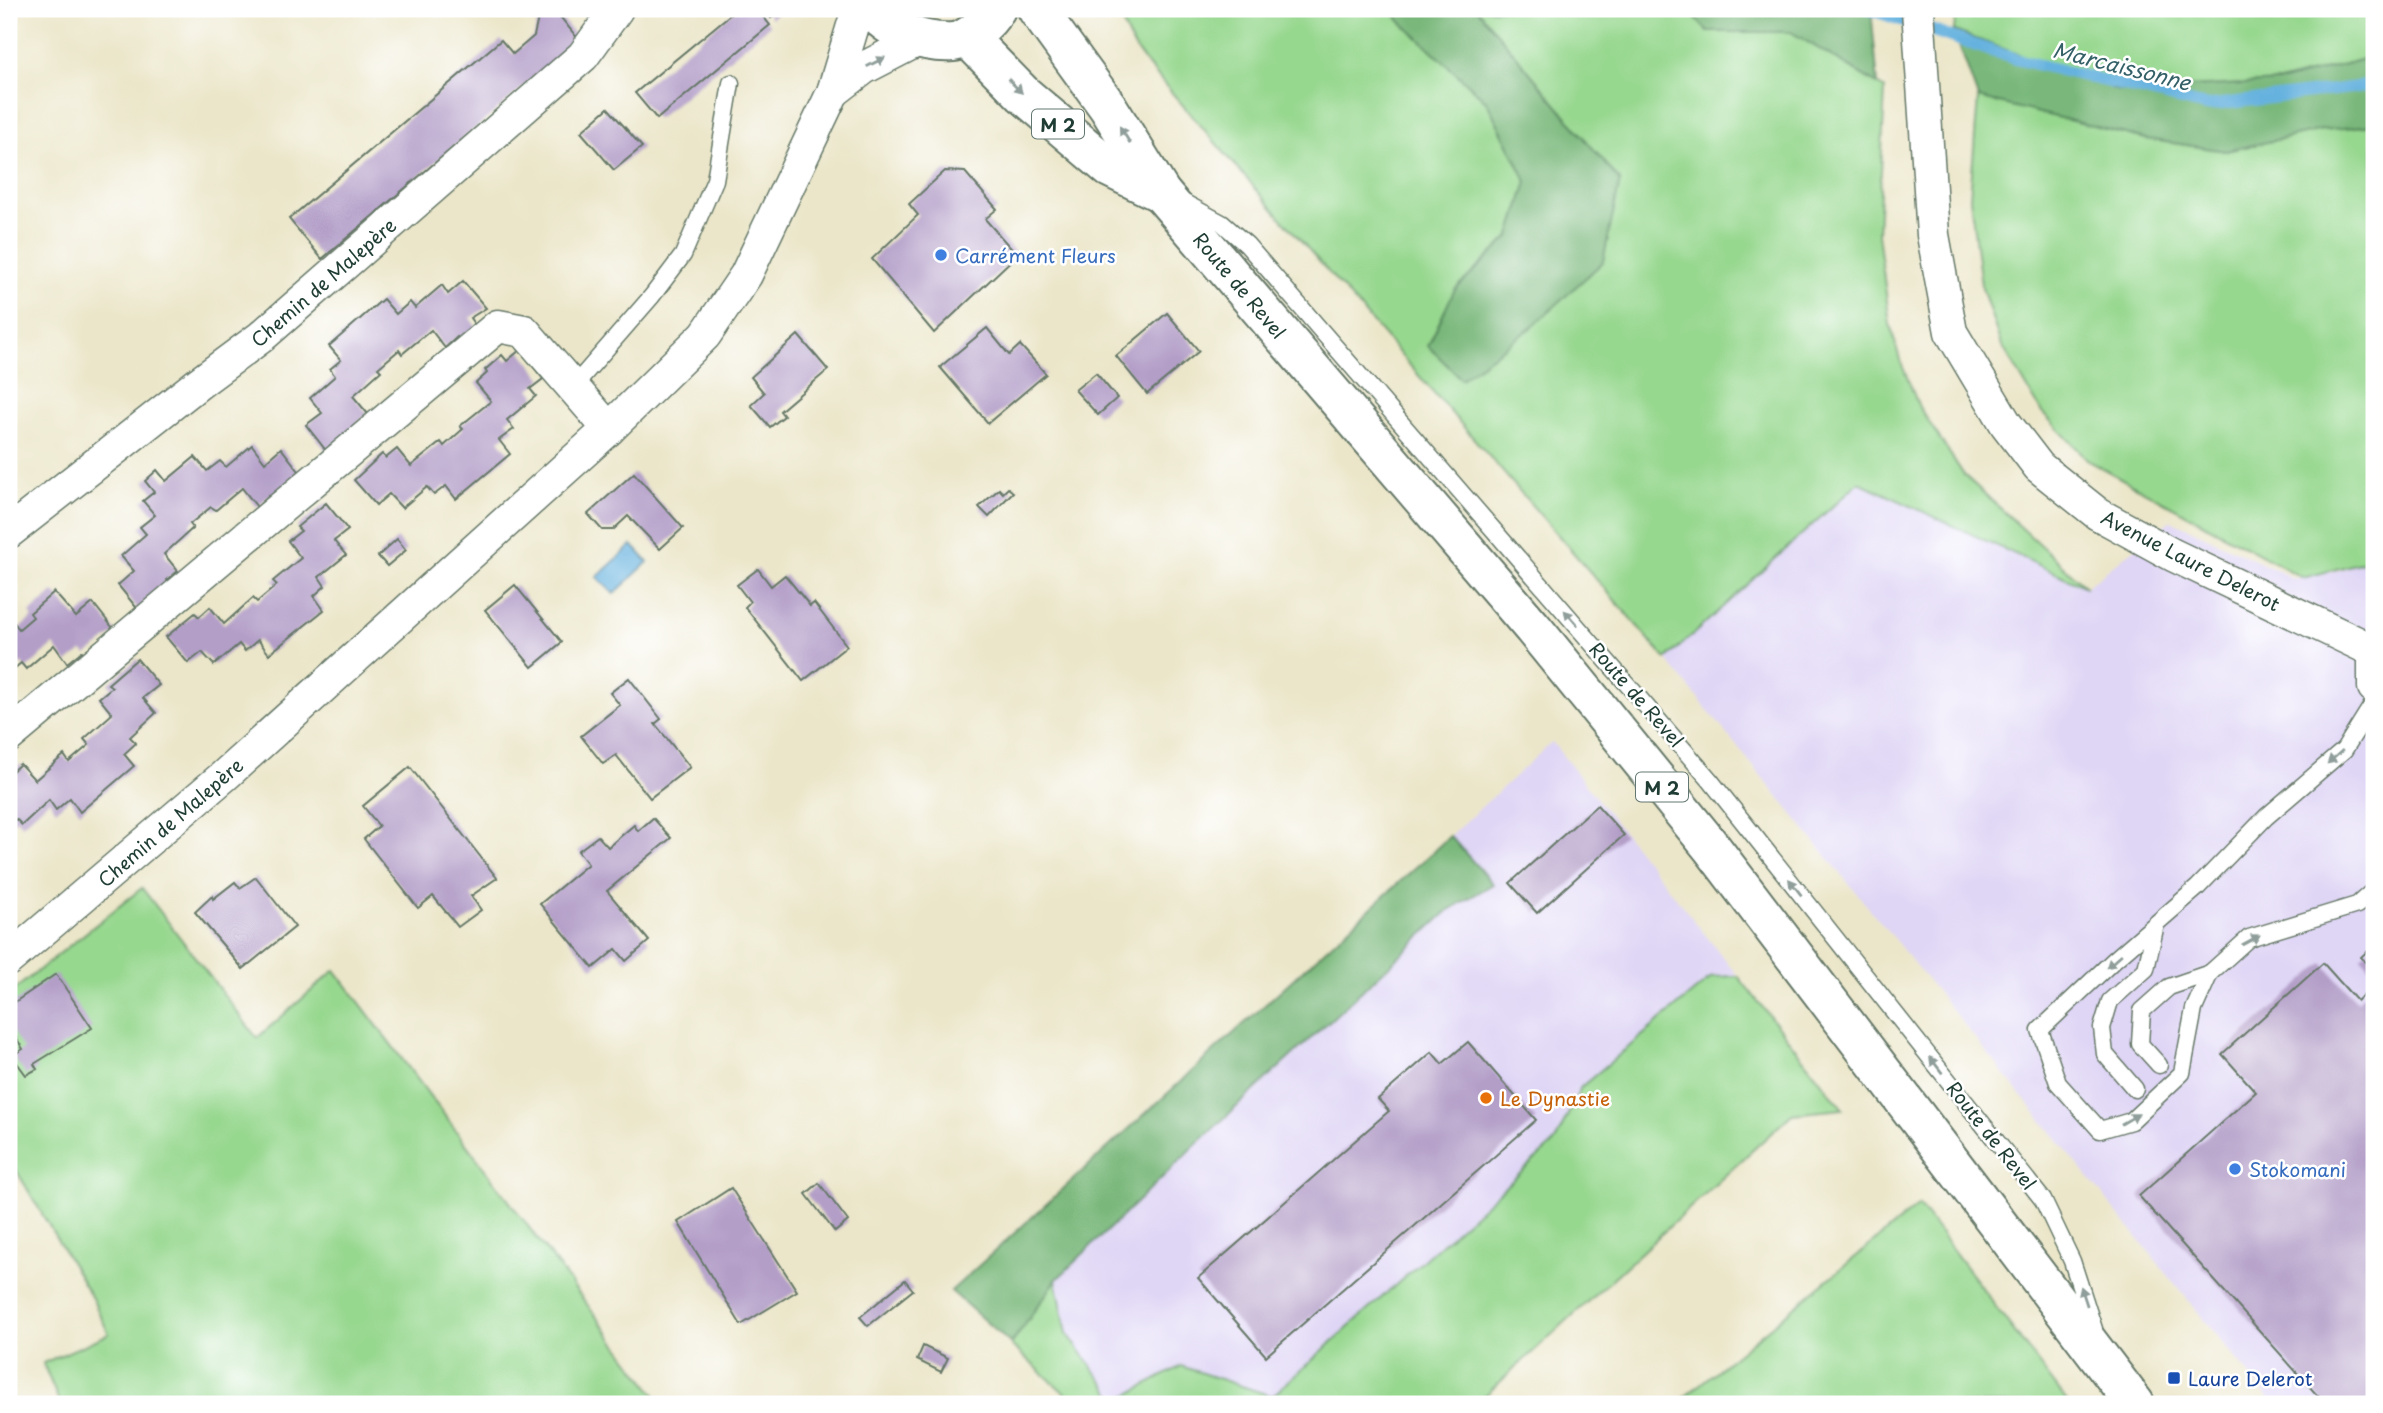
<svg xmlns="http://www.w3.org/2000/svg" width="2383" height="1413" viewBox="0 0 2383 1413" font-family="'Playpen Sans',sans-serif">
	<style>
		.built { fill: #dfd5f5 }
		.green { fill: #97d88f; stroke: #5b8a62; stroke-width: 2 }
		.forest { fill: #79b87a; stroke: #4c7a57; stroke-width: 2 }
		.water { fill: #66b2df; stroke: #42788a; stroke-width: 2 }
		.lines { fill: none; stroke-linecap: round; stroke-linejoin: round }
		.stream { stroke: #66b2df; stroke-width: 12 }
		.building { fill: #b39ec8 }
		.service-casing { stroke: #667868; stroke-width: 19 }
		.minor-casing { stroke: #667868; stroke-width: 35 }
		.primary-casing { stroke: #667868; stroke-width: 42 }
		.service { stroke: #fff; stroke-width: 16 }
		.minor { stroke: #fff; stroke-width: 32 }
		.primary { stroke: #fff; stroke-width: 38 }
		.oneway { fill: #8f9e9a }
		.shop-dot { fill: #3f7fe0; stroke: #fff; stroke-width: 2.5 }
		.food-dot { fill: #e8710a; stroke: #fff; stroke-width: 2.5 }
		.transit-dot { fill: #1a4fb4; stroke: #fff; stroke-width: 2.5 }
		.labels { text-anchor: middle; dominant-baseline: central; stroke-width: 5; stroke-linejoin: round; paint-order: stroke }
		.shield { fill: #fff; stroke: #627771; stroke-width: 2 }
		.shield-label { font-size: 18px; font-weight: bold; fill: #1f3d34 }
		.shop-label { font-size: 19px; fill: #366cbe; stroke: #fff; text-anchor: start }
		.street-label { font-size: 19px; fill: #1f3d34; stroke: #fff }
		.food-label { font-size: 19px; fill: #c56008; stroke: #fff; text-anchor: start }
		.transit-label { font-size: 19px; fill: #164399; stroke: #fff; text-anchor: start }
		.water-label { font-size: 21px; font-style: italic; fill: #346067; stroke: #fff }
	</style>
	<rect width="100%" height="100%" fill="#fff"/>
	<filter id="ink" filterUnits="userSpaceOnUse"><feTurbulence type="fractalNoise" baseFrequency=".0143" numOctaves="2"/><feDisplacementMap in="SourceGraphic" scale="14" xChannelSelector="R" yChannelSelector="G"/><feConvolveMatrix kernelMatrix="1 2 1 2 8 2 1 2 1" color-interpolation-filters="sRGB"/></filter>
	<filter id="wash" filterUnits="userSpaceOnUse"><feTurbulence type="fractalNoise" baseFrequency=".00686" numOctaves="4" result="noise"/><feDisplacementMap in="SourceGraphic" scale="28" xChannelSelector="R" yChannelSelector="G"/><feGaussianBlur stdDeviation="1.57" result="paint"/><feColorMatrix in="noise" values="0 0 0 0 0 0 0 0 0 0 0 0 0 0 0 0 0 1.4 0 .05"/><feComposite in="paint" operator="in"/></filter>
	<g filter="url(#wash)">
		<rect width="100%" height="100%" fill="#ebe6c9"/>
		<!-- built -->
		<g class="built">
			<polygon points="1859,482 2086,587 2171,520 2295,579 2333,572 2374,559 2374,1404 2273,1404 1666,659"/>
			<polygon points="1552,742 1738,976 1712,977 1581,1087 1555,1142 1272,1397 1181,1366 1118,1402 1067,1333 1056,1280 1202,1139 1449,910 1493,884 1450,836"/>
		</g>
		<!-- green -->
		<g class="green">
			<path d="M1118,9h275l6,11 88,82 40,80 -17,54 -56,55 166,-110 -143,-172h210l21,23h83l94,57 -7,145 12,90 10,36 19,47 45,68 122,112 -227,-105 -193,177 -520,-596c-14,-17 -23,-33 -28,-54z"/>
			<polygon points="1956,9 2374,9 2374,56 2280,82 2119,91 1954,31"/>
			<polygon points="1978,98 2146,139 2226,151 2322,130 2374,125 2374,559 2303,578 2089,461 2041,411 2000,342 1981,285 1970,198"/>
			<polygon points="142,888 257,1038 335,970 662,1404 60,1404 43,1363 109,1334 93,1300 9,1158 9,994"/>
			<polygon points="1738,976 1843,1109 1792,1114 1476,1404 1077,1404 1011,1345 1056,1280 1067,1333 1117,1401 1181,1366 1272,1396 1555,1142 1581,1087 1712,977"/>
			<polygon points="1919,1205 2069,1404 1676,1404"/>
		</g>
		<!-- forest -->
		<g class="forest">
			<polygon points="1393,9 1477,9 1620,181 1603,262 1532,327 1461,379 1428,346 1454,291 1510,236 1527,182 1487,102 1399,20"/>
			<polygon points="1687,9 1871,9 1878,84 1791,32 1708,32"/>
			<polygon points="1954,31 2119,91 2280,82 2374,56 2374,125 2322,130 2226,151 2146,139 1978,98"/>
			<polygon points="1450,836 1493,884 1449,910 1202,1139 1056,1280 1011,1344 951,1291"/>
		</g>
		<!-- water -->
		<polygon class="water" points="632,545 648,562 614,594 597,577"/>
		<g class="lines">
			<!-- stream -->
			<polyline class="stream" points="1869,9 2015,59 2206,106 2374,85"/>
		</g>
		<g id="blocks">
			<!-- building -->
			<g class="building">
				<polygon points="549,9 554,9 579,40 322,259 289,219 501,40 513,54 534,36 538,18"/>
				<polygon points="737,9 757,9 770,25 657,119 635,93"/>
				<polygon points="764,9 783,9 771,18"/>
				<polygon points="608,108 642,147 614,170 581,132"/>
				<polygon points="945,171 965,172 997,209 985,219 1017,255 934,333 872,259 918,215 909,204"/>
				<polygon points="463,281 486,308 470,318 477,328 460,341 457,337 445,348 431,330 402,354 399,350 378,368 381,371 353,396 368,414 357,424 358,427 328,453 306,425 322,413 310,398 335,376 330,369 341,360 329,346 383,299 396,314 410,302 415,308 442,285 448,294"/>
				<polygon points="1167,313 1199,351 1147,394 1116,356"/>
				<polygon points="987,328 1009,355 1020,345 1046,374 988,423 940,367"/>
				<polygon points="798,335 828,370 780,411 784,416 770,427 751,405 764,393 751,377"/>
				<polygon points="520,350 543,379 530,389 536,396 507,420 514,429 499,440 510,454 456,499 446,486 434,495 427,487 402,508 389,494 376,505 354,480 382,454 386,458 397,449 411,466 441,442 444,446 463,429 460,426 491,401 476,383 487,373 485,370 502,355 507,361"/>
				<polygon points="1096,373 1117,398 1098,415 1075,390"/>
				<polygon points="252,445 265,462 281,448 302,475 273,500 269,496 257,507 242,488 216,510 211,507 190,524 193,528 164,554 178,571 167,580 170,586 140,612 118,585 134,571 121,556 146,534 140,527 155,515 143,501 154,492 145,481 157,470 166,481 195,457 207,471 220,461 226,467"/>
				<polygon points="634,473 683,528 660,549 628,516 613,530 602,530 588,514"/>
				<polygon points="1008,488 1013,492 989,517 979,507 999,489 1003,493"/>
				<polygon points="326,503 348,530 334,541 346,555 319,577 325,586 314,596 324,610 269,654 258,640 245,651 239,644 214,665 202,652 188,663 166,637 195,613 199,617 210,607 224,624 253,598 257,602 277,585 273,581 301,558 288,541 301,531 297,527"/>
				<polygon points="397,539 406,550 387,566 378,556"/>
				<polygon points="758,569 771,586 785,575 810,606 814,603 847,646 803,681 745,607 750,602 737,585"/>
				<polygon points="515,585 562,642 532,667 485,610"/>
				<polygon points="54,592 76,617 93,603 116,632 87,655 82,651 67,663 54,645 26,669 21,663 9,673 9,616 19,629 33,617 30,613"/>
				<polygon points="137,659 159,685 143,698 156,713 130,737 136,743 124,754 134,766 80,812 70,798 56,810 49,800 22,825 16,819 9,825 9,774 20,764 35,780 64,755 69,762 89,745 84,739 112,714 99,698 112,687 108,684"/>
				<polygon points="629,678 661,719 655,724 690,767 650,798 616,755 603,764 581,736 620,705 610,693"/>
				<polygon points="410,767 497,878 471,896 481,910 458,927 433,896 418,908 364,839 379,826 363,806"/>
				<polygon points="1597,805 1624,835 1537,913 1510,883"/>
				<polygon points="653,818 671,838 607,891 649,941 626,961 616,949 593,968 540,904 588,864 578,851 598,836 608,847 634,825 638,831"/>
				<polygon points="256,877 295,927 243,969 195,912 212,896 213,899 235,882 240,888"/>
				<polygon points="2374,945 2374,972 2361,957"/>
				<polygon points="2323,963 2357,1001 2374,985 2374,1404 2325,1404 2139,1196 2256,1092 2222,1054"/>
				<polygon points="56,974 92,1028 34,1064 37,1069 26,1075 12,1056 23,1049 9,1026 9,1006"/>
				<polygon points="1468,1042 1536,1120 1266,1356 1198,1278 1389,1111 1378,1099 1432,1052 1442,1064"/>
				<polygon points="819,1183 848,1221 835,1232 806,1194"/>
				<polygon points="731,1188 797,1291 741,1325 678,1222"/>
				<polygon points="905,1280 913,1290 868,1326 860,1317"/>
				<polygon points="923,1346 948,1358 941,1372 917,1360"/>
			</g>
		</g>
	</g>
	<g filter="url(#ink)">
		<use href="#blocks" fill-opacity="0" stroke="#667868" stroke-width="2"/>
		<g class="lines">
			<!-- service casing -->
			<g class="service-casing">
				<g id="service">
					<polyline points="1185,203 1222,223 1247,245 1710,780 2043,1200 2072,1261 2094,1329"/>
					<polyline points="573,387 652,296 683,255 715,180 731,83"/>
					<polyline points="2374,702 2344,750 2266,817 2197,888 2114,960 2040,1030 2058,1083 2100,1130 2131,1121 2182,1073 2194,1009 2210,973 2249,938 2357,905 2374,890"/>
					<polyline points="2159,1065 2140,1044 2142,1011 2169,987 2210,973"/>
					<polyline points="2135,1089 2105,1054 2102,1028 2110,1001 2146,969 2156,924"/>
				</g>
			</g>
			<!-- minor casing -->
			<g class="minor-casing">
				<g id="minor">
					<polyline points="1918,9 1933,235 1951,332 2006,424 2039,467 2098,514 2173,555 2374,651"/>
					<polyline points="833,92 864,68 922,38"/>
					<polyline points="9,532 199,383 261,337 583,56 617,9"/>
					<polyline points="2374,662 2374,687"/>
					<polyline points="9,736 498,326 524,331 609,429"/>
					<polyline points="9,959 224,776 609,429 705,335 746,275 833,92 858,9"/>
				</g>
			</g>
			<!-- primary casing -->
			<g class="primary-casing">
				<g id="primary">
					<path d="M872,9c17,22 52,35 81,33 15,-1 36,-21 43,-33"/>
					<polyline points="1037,9 1108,107 1161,193 1533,628 1712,848 2135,1404"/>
					<polyline points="967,37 1023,94 1110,168 1161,193"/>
				</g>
			</g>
			<!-- service -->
			<use href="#service" class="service"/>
			<!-- minor -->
			<use href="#minor" class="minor"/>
			<!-- primary -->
			<use href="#primary" class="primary"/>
		</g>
		<!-- one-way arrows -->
		<defs><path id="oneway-solid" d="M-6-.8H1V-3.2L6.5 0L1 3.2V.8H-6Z" transform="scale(1.75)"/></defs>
		<g class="oneway">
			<use href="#oneway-solid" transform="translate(876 62) rotate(-27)"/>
			<use href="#oneway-solid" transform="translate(1015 86) rotate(45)"/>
			<use href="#oneway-solid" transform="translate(1125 135) rotate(-122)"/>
			<use href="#oneway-solid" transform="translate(1571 618) rotate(-131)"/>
			<use href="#oneway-solid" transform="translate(2335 757) rotate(138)"/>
			<use href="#oneway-solid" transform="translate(1795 887) rotate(-128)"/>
			<use href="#oneway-solid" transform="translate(2251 940) rotate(-29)"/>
			<use href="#oneway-solid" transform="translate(2114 961) rotate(138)"/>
			<use href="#oneway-solid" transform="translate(1936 1065) rotate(-128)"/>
			<use href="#oneway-solid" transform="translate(2130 1119) rotate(-30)"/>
			<use href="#oneway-solid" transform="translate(2084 1296) rotate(-108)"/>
		</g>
	</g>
	<!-- markers -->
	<g class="shop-dot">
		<circle cx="941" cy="255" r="7"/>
		<circle cx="2235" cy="1169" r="7"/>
	</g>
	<circle class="food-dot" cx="1486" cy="1098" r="7"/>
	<rect class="transit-dot" x="2167" y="1371" width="14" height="14" rx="3.5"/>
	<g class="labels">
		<!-- shield labels -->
		<g class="shield">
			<rect x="1032" y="109.5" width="52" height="29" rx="5"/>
			<rect x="1636" y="772.5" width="52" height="29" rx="5"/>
		</g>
		<g class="shield-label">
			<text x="1058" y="124">M 2</text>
			<text x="1662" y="787">M 2</text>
		</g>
		<!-- shop labels -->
		<g class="shop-label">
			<text x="955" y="255">Carrément Fleurs</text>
			<text x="2249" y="1169">Stokomani</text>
		</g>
		<!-- street labels -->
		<g class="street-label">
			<text transform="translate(323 282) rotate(-41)">Chemin de Malepère</text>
			<text transform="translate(1240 285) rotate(50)">Route de Revel</text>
			<text transform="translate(2191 560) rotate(27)">Avenue Laure Delerot</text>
			<text transform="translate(1637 694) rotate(49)">Route de Revel</text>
			<text transform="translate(170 822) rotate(-41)">Chemin de Malepère</text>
			<text transform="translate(1992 1135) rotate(52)">Route de Revel</text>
		</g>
		<!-- food labels -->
		<g class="food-label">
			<text x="1500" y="1098">Le Dynastie</text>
		</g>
		<!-- transit labels -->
		<g class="transit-label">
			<text x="2188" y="1378">Laure Delerot</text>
		</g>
		<!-- water labels -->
		<g class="water-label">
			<text transform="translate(2122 65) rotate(14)">Marcaissonne</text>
		</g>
	</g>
	<!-- margin -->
	<rect width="2383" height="1413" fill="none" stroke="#fff" stroke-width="35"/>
</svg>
